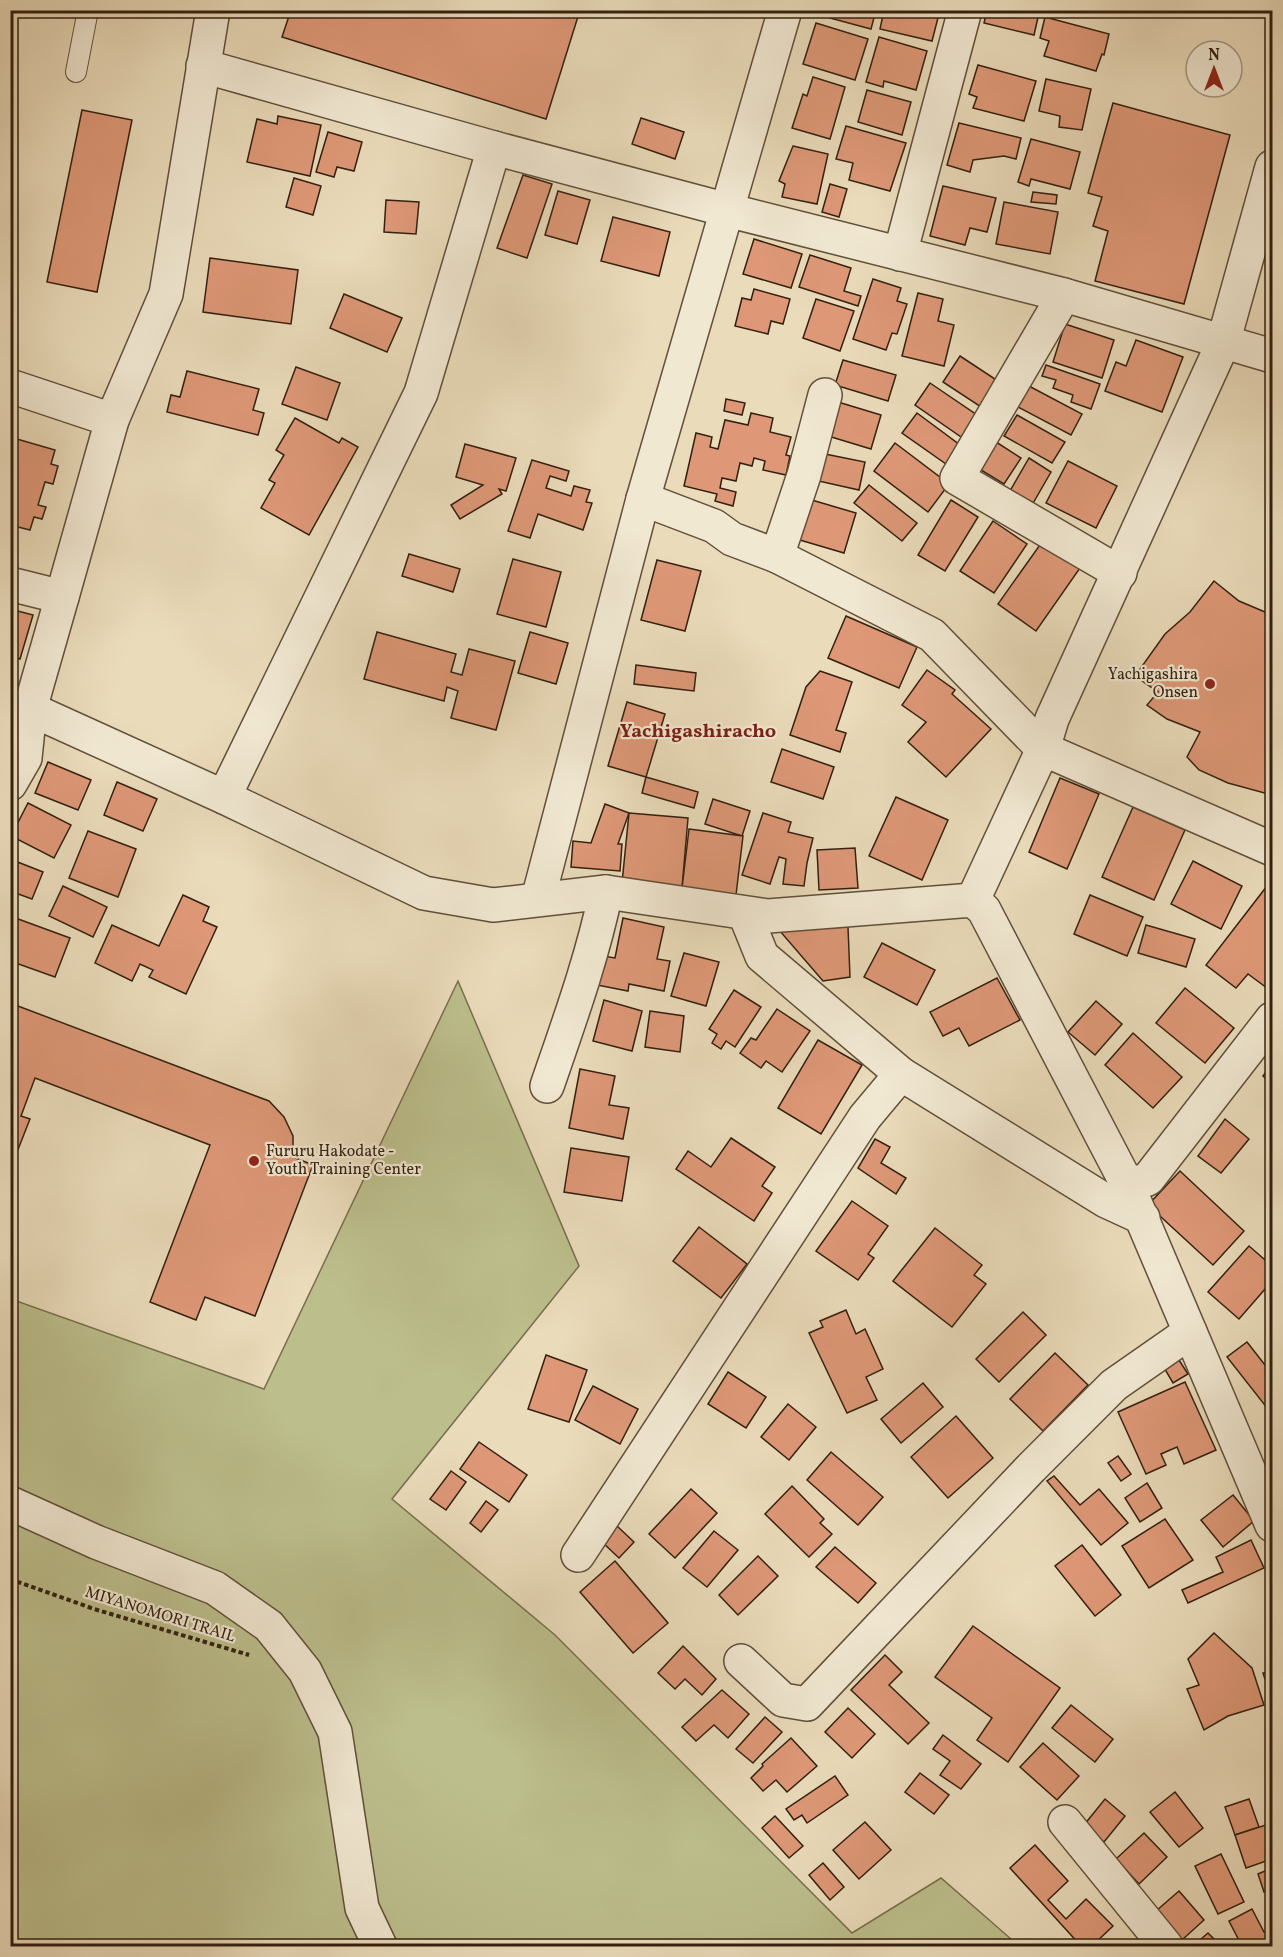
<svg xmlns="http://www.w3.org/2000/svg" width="1283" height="1957" viewBox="0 0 1283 1957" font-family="Vollkorn,serif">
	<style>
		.green { fill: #bcbe8c; stroke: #786f4e; stroke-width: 1.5 }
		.building { fill: #de9877; stroke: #332010; stroke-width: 1.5 }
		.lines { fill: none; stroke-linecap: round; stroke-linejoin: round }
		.service-casing { stroke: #614f3a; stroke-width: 22 }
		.minor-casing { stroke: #614f3a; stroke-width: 36 }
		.tertiary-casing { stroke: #614f3a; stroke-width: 36 }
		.path { stroke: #332010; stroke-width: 4; stroke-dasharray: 4.5 3; stroke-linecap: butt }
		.service { stroke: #f1e8d2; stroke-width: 20 }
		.minor { stroke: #f1e8d2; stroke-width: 33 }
		.tertiary { stroke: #f1e8d2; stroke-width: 33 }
		.poi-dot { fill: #8f2418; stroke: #f1e8d2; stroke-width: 2 }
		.labels { text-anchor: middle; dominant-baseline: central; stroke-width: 4.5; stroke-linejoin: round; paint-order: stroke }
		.poi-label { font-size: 16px; fill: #332010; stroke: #f1e8d2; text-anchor: end }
		.street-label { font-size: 16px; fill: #332010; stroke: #f1e8d2 }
		.quarter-label { font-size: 20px; font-weight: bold; fill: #7a1f14; stroke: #f1e8d2 }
	</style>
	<rect width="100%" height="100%" fill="#eadbba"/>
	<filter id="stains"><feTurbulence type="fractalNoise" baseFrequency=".00333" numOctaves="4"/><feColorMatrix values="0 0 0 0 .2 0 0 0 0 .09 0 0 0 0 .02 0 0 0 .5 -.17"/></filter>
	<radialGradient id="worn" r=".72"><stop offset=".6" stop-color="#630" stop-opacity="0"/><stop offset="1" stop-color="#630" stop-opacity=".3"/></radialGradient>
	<!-- green -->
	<polygon class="green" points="458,981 579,1266 392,1499 555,1635 852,1933 941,1878 1019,1946 11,1946 11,1299 264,1389"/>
	<!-- building -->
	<g class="building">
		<polygon points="291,10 390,10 395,12 396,10 580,10 546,119 282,37"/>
		<polygon points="816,10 876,10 871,29 815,14"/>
		<polygon points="884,10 940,10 932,41 880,29"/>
		<polygon points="987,10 1028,10 1039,13 1034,35 984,23"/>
		<polygon points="1045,17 1109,34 1104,55 1102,54 1096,71 1044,56 1049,41 1040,38"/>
		<polygon points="816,23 868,39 855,80 803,64"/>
		<polygon points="879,37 927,51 916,90 884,81 883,87 866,82"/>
		<polygon points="978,65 1036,81 1024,121 973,108 977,97 969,94"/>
		<polygon points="813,77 845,87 830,139 792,128 803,94 807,96"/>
		<polygon points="1046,79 1091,89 1082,130 1059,127 1060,116 1039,111"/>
		<polygon points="867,90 911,102 902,135 858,122"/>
		<polygon points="1113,103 1230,135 1184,304 1095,281 1108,231 1093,226 1102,197 1088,193"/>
		<polygon points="82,110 132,120 97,292 47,282"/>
		<polygon points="278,116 321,125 310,176 247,162 257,119 277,124"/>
		<polygon points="641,118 684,132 675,159 632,144"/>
		<polygon points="959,123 1021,138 1016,159 1004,156 973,160 970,172 947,165"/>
		<polygon points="846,126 906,143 890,191 849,180 853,163 836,159"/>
		<polygon points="328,132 362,142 354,171 337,167 334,177 316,172"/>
		<polygon points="1031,139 1080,152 1070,189 1031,179 1029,186 1018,182"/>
		<polygon points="793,146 828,154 817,204 782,197 785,184 779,181"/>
		<polygon points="523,175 552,184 527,258 497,248"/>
		<polygon points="294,178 321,186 313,215 286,207"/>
		<polygon points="830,184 847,189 839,217 822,212"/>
		<polygon points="943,186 996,198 987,232 970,228 965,245 930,236"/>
		<polygon points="558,191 590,200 577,244 545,235"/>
		<polygon points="1033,192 1057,195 1056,204 1031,202"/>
		<polygon points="386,200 419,202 416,234 384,232"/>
		<polygon points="1004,202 1058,212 1050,254 996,244"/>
		<polygon points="613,217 670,232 659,276 601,261"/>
		<polygon points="754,239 802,254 791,288 743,274"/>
		<polygon points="810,255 851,268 844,291 861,296 858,306 799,287"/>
		<polygon points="210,258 298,270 291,324 203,312"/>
		<polygon points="873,279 901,288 897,301 907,304 897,334 892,333 886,350 853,339"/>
		<polygon points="754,289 790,299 783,324 771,321 768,334 735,326 742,298 751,300"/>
		<polygon points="918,293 943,299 938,321 954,325 944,366 902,356"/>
		<polygon points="344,294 402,318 387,352 330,328"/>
		<polygon points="816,299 854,311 840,351 803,338"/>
		<polygon points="1065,324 1114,340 1102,378 1053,362"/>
		<polygon points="1136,340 1183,357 1162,412 1105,391 1116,362 1126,366"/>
		<polygon points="960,356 998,381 981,407 943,382"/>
		<polygon points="843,360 896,375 888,401 835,385"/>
		<polygon points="1046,365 1100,384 1091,409 1071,402 1073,395 1053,388 1056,380 1042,376"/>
		<polygon points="296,367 340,383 327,420 282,404"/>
		<polygon points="187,371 259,389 253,410 264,413 258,435 167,412 171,395 180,397"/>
		<polygon points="930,383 980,417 964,439 915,405"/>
		<polygon points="1027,385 1082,414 1071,435 1016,406"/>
		<polygon points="726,399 745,403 742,415 724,411"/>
		<polygon points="838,402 881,415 871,449 828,436"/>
		<polygon points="751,413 773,418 770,432 791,437 786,455 790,456 786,475 763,470 765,461 754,458 752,466 740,463 736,481 722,478 720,488 736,492 733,506 715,501 717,494 684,486 696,433 712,437 710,447 718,449 725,420 748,425"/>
		<polygon points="917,413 960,445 946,464 902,433"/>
		<polygon points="1017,415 1065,442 1052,463 1004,436"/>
		<polygon points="295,418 339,443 342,438 358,447 309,535 261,508 275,483 269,480 284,455 276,450"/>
		<polygon points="10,437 55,450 51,464 58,466 53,484 45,482 38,505 46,507 42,519 34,517 30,530 10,525"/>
		<polygon points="993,440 1021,458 1004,484 976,467"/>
		<polygon points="895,443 949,484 928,512 874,471"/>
		<polygon points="465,444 516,458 506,491 499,489 502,494 460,519 451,505 483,485 456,477"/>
		<polygon points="820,453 865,462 859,490 814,480"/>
		<polygon points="1029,458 1051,472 1032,505 1010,491"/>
		<polygon points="532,460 569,471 566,481 550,476 546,488 571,496 574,486 590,490 586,502 592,503 583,530 538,514 530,538 508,531"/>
		<polygon points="1068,461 1117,486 1096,528 1046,503"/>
		<polygon points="869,485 917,523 902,541 854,503"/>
		<polygon points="805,498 856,513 844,553 793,538"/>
		<polygon points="951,500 978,517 945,571 918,555"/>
		<polygon points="993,521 1027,544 994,593 960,571"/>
		<polygon points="1042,542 1080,568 1036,631 998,604"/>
		<polygon points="409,554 460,569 453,592 402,576"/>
		<polygon points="513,559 561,572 546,627 497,614"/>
		<polygon points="657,560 701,571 685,631 641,620"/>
		<polygon points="1214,581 1239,601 1265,612 1272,598 1272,795 1228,783 1199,770 1187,757 1200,732 1167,719 1147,705 1158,692 1135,676 1165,634 1190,612"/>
		<polygon points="10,609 33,615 20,659 10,656"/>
		<polygon points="846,616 917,647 899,688 828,658"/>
		<polygon points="377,632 456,654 451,672 462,675 469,649 515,661 496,730 451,718 458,691 447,687 444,701 364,679"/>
		<polygon points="530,632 568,643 556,684 518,673"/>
		<polygon points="636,665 696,673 694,691 634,684"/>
		<polygon points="927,670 955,690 952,694 991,729 946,777 908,742 926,722 902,705"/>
		<polygon points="820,671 852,682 836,730 846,733 840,752 790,735 806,687"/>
		<polygon points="627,702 665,714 646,777 608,766"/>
		<polygon points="782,749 834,767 823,799 771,782"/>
		<polygon points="48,762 91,780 78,810 35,793"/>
		<polygon points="646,777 698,792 694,808 642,793"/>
		<polygon points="1060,778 1099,794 1067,869 1029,852"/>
		<polygon points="117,782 157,799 143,831 104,815"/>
		<polygon points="896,797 948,820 922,880 869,856"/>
		<polygon points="713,799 750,811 742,836 705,824"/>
		<polygon points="28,803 71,825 54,858 11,836"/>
		<polygon points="605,804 629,813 618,844 622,844 620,871 571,867 573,841 591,843"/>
		<polygon points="1133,807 1185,830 1154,900 1102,877"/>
		<polygon points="629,813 688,818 682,888 622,883"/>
		<polygon points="763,813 791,822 788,832 813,838 807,863 804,886 783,884 786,859 779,857 770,884 742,875"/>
		<polygon points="689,829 743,836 736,895 682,888"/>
		<polygon points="88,831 136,849 118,897 69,878"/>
		<polygon points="855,848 858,888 819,890 817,850"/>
		<polygon points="10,859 43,872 32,899 10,891"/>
		<polygon points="1193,861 1242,886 1221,929 1171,904"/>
		<polygon points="63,886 107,907 93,937 49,916"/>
		<polygon points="1267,886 1272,891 1272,981 1267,988 1248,974 1236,988 1206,965"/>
		<polygon points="183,895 209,907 203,921 217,927 186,994 149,977 153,970 140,964 132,981 95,963 112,925 159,946"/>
		<polygon points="1090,895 1143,917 1127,956 1074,934"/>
		<polygon points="10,916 70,938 55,977 10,961"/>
		<polygon points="623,918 664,927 657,959 670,961 664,991 629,984 628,991 597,985 603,956 615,958"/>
		<polygon points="1146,925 1195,939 1186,967 1138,953"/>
		<polygon points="848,927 850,977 823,981 779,930"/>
		<polygon points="882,943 935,970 917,1005 864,977"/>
		<polygon points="684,953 719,962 706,1006 671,996"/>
		<polygon points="997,978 1020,1020 969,1046 959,1028 943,1036 930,1012"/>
		<polygon points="1185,988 1234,1028 1205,1063 1156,1023"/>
		<polygon points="734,990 761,1007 735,1047 726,1041 721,1049 712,1043 717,1034 709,1029"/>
		<polygon points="604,1000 642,1011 632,1051 593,1041"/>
		<polygon points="1096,1001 1122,1024 1095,1055 1068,1032"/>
		<polygon points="10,1003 269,1101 284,1117 293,1136 293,1157 313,1165 255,1316 205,1297 196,1320 150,1302 210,1145 35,1078 21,1116 30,1119 17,1152 10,1149"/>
		<polygon points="777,1009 810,1031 782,1072 766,1061 761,1068 740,1053 751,1038 756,1040"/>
		<polygon points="650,1011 684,1016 680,1052 645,1047"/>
		<polygon points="1133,1033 1182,1077 1153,1108 1105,1065"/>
		<polygon points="818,1040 862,1065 821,1134 778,1108"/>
		<polygon points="1272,1064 1272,1085 1263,1076"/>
		<polygon points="580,1069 615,1076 609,1105 629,1108 623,1139 569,1128"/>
		<polygon points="1225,1119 1249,1139 1221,1173 1198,1156"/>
		<polygon points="731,1138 775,1167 762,1186 772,1193 754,1221 676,1169 688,1151 711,1167"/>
		<polygon points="875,1139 890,1147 881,1163 906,1178 896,1194 858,1168"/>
		<polygon points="571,1148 629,1157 622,1201 564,1192"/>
		<polygon points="1180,1171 1244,1231 1213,1265 1148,1205"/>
		<polygon points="852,1201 888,1226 868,1254 874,1258 858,1280 816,1251"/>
		<polygon points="699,1227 747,1264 721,1298 673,1261"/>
		<polygon points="935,1228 982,1265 974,1275 986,1284 952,1327 893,1281"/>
		<polygon points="1249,1246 1272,1266 1272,1281 1239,1319 1208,1292"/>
		<polygon points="846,1310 856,1334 865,1329 883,1369 866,1377 877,1400 847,1413 809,1333 823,1327 820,1321"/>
		<polygon points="1023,1312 1046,1335 999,1382 976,1359"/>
		<polygon points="1247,1342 1272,1374 1271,1413 1227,1357"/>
		<polygon points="1055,1353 1088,1385 1043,1431 1010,1399"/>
		<polygon points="546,1355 587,1370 569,1422 528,1409"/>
		<polygon points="1177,1357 1188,1374 1173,1383 1163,1366"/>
		<polygon points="728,1372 766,1397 746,1428 708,1404"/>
		<polygon points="1185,1382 1216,1450 1184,1464 1177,1447 1161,1454 1166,1465 1146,1474 1118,1412"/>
		<polygon points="923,1383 943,1407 901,1443 881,1419"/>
		<polygon points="593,1386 638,1409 620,1444 575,1420"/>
		<polygon points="788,1404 816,1427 789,1460 761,1437"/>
		<polygon points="956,1416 993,1458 948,1498 911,1457"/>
		<polygon points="479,1442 527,1475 509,1502 460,1469"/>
		<polygon points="831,1452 883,1497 858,1525 807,1480"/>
		<polygon points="1118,1456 1131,1474 1121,1481 1108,1463"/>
		<polygon points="451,1471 466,1482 446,1510 430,1499"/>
		<polygon points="1054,1476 1080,1505 1099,1489 1128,1523 1101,1545 1047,1481"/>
		<polygon points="1147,1483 1162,1508 1140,1522 1125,1498"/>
		<polygon points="792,1486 824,1519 820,1523 832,1534 809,1557 765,1514"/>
		<polygon points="691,1489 717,1513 675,1558 649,1534"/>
		<polygon points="1233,1495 1254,1521 1223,1547 1201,1520"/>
		<polygon points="486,1501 498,1510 481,1532 470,1523"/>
		<polygon points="1165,1519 1193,1560 1149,1588 1122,1546"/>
		<polygon points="617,1526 634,1542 619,1558 602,1542"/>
		<polygon points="714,1531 738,1550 707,1587 683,1568"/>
		<polygon points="1251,1540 1264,1568 1188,1603 1182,1590 1223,1572 1216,1557"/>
		<polygon points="1082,1545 1121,1595 1095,1616 1055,1566"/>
		<polygon points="835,1547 876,1583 858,1603 816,1567"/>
		<polygon points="758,1556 778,1576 738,1615 719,1595"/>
		<polygon points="615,1561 668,1623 633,1653 580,1592"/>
		<polygon points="973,1626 1060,1688 1008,1762 977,1740 992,1718 935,1677"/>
		<polygon points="1214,1633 1252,1668 1264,1705 1228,1716 1204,1730 1187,1689 1199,1685 1188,1659"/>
		<polygon points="683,1646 716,1679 702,1695 685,1679 675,1689 658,1673"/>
		<polygon points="885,1655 902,1672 889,1685 929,1723 908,1744 851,1690"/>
		<polygon points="1272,1671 1272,1693 1270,1694 1263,1673"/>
		<polygon points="722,1690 749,1714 728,1738 714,1725 696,1741 682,1727"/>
		<polygon points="1071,1705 1113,1739 1095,1762 1052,1728"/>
		<polygon points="848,1708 875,1734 852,1758 825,1732"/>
		<polygon points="765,1717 782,1732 753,1763 736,1749"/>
		<polygon points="943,1735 981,1764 961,1789 940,1775 950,1761 933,1749"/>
		<polygon points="791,1738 817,1766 787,1792 776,1780 763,1791 751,1778 763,1766 762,1764"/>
		<polygon points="1043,1743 1079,1776 1057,1800 1020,1767"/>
		<polygon points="920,1773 949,1795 934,1814 905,1792"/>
		<polygon points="835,1776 848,1795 807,1823 802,1815 794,1820 786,1809"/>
		<polygon points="1175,1792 1203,1828 1179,1847 1150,1812"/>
		<polygon points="1105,1799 1125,1816 1104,1842 1084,1825"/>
		<polygon points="1249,1799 1259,1827 1235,1835 1225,1807"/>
		<polygon points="775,1816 803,1846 789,1858 762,1828"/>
		<polygon points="865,1822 891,1850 859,1879 833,1850"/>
		<polygon points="1272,1823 1272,1859 1246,1868 1235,1835"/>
		<polygon points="1144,1833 1167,1857 1139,1884 1116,1859"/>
		<polygon points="1035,1845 1068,1881 1048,1900 1066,1919 1086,1899 1113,1926 1092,1946 1081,1946 1010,1868"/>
		<polygon points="1221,1854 1244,1902 1218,1914 1195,1866"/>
		<polygon points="823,1863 844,1887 830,1900 809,1875"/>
		<polygon points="1272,1868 1272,1889 1264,1892 1258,1874"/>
		<polygon points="1179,1891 1204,1920 1182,1940 1156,1911"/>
		<polygon points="1252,1909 1264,1932 1272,1928 1272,1946 1242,1946 1229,1921"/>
		<polygon points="1208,1933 1221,1946 1193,1946"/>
	</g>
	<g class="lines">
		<!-- service casing -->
		<g class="service-casing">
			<polyline id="service" points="76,72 88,10"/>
		</g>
		<!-- minor casing -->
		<g class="minor-casing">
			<g id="minor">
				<polyline points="203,66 494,148 727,210 1064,295 1272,356"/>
				<polyline points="900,254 965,10"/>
				<polyline points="1064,295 957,478 1120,573"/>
				<polyline points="10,386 112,420"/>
				<polyline points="643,499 714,526 732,539 777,556 932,635 1043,749 1272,849"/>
				<polyline points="777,556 804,475 825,395"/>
				<polyline points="10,584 62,597 30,709 25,758 10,784"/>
				<polyline points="30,709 224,797 424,893 493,905 606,892 768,916 973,900 984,910 1128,1186 1272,1525"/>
				<polyline points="224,797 421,393 494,148"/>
				<polyline points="538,899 643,499 785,10"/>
				<polyline points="973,900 1043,749"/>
				<polyline points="745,914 762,956 901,1074 1106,1201 1143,1218"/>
				<path d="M547,1086c22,-64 45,-127 59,-194"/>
				<polyline points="1128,1186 1148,1179 1272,1019"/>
				<polyline points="10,1503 96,1542 215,1588 269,1626 305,1671 335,1732 362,1908 380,1946"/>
				<polyline points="578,1555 865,1117 901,1074"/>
				<polyline points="741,1661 783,1700 807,1704 1031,1468 1114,1385 1190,1332"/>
				<polyline points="1065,1822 1166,1946"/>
			</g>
		</g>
		<!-- tertiary casing -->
		<g class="tertiary-casing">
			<g id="tertiary">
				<polyline points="62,597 112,420 166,294 213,10"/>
				<polyline points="1043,749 1052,719 1223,343 1272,167"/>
			</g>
		</g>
		<!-- path -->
		<polyline class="path" points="10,1579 94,1609 249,1655"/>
		<!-- service -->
		<use href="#service" class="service"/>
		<!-- minor -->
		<use href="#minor" class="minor"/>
		<!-- tertiary -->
		<use href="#tertiary" class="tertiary"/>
	</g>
	<!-- markers -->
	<g class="poi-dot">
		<circle cx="1210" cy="684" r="6"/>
		<circle cx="254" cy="1161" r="6"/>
	</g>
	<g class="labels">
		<!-- poi labels -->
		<g class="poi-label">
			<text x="1198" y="675">Yachigashira<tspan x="1198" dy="18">Onsen</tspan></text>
			<text x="266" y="1152" text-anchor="start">Fururu Hakodate -<tspan x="266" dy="18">Youth Training Center</tspan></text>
		</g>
		<!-- street labels -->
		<g class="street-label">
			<text transform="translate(160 1615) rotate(17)">MIYANOMORI TRAIL</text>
		</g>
		<!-- quarter labels -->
		<g class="quarter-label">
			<text x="698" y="732">Yachigashiracho</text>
		</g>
	</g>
	<!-- margin -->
	<rect width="1283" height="1957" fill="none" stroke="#eadbba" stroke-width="36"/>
	<rect x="12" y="12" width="1259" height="1933" fill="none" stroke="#332010" stroke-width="3"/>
	<rect x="18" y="18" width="1247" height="1921" fill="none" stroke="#332010" stroke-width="1.5"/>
	<!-- north arrow -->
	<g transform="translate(1214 69)"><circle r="28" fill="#f1e8d2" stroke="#a59884" stroke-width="1.5"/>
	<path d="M0-4.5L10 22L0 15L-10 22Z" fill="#8f2418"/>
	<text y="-9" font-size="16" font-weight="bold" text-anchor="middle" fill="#332010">N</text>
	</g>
	<rect width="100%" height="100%" filter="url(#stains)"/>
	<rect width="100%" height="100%" fill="url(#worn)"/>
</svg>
